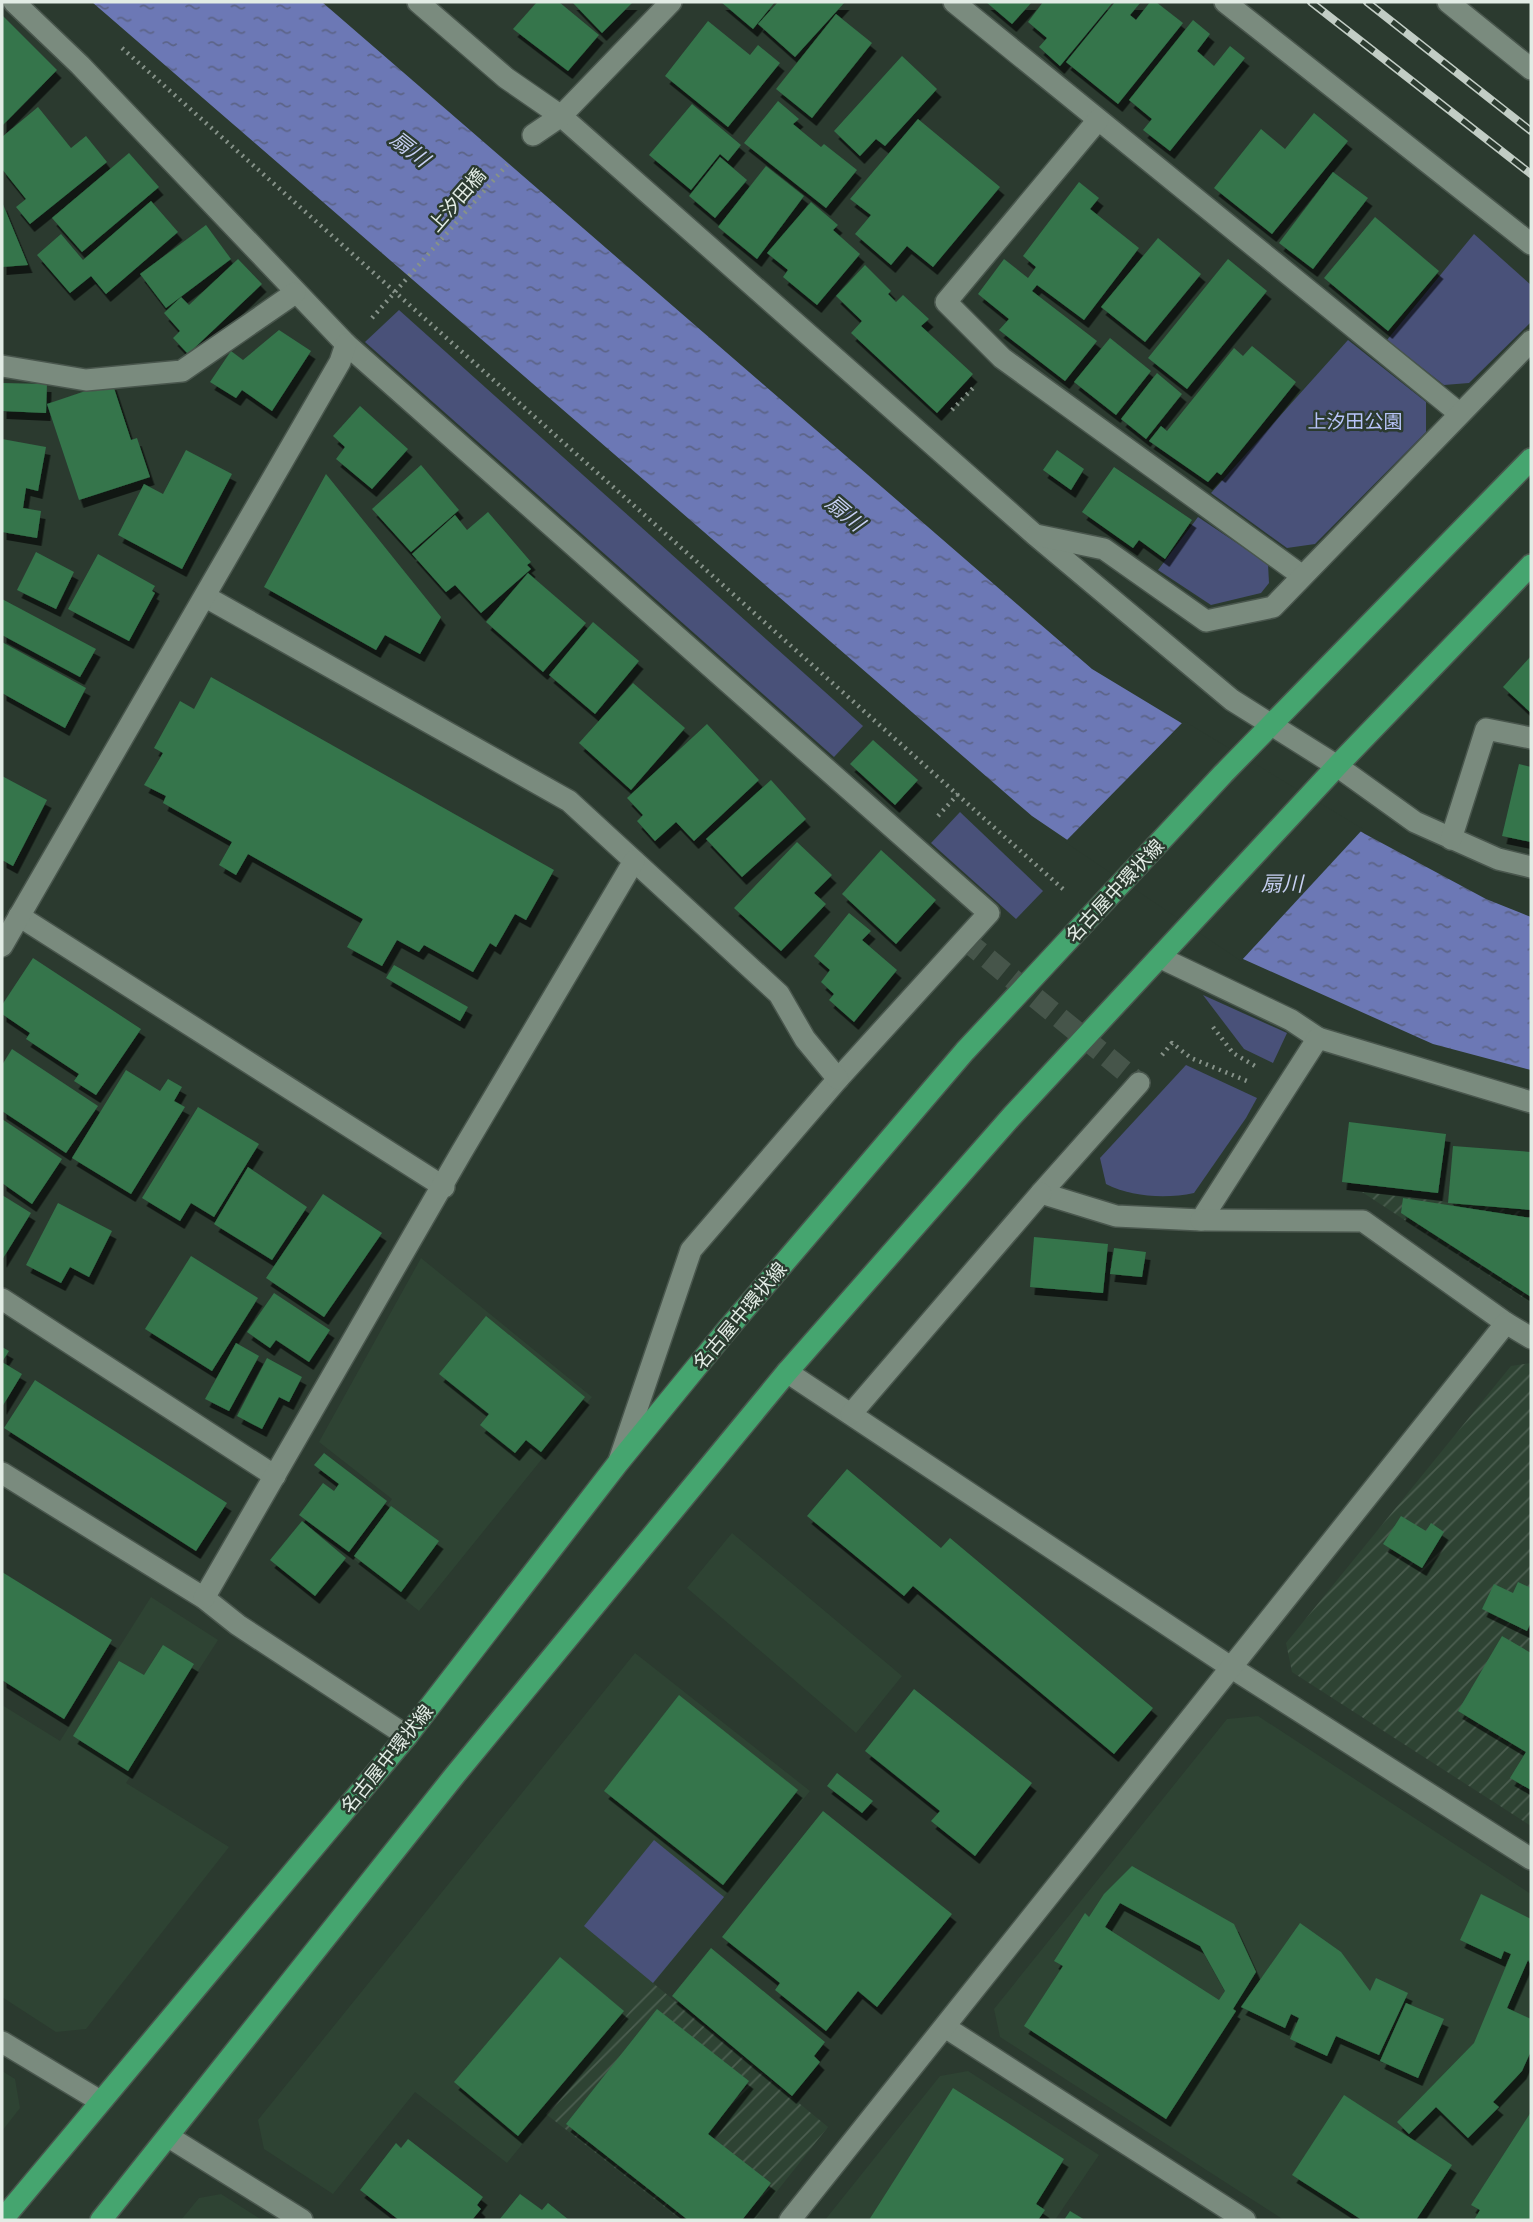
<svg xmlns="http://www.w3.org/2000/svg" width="1533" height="2222" viewBox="0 0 1533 2222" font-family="'Work Sans','Noto Sans JP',sans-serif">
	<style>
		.built { fill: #2e4333 }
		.industrial { fill: url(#industrial-furrows) }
		.green { fill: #495179 }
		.water { fill: url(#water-ripples) }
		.pier { fill: #2b3a2f }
		.building { fill: #34754b; fill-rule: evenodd; filter: url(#shadow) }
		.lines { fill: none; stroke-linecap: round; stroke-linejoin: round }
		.minor-tunnel { stroke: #46554a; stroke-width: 21; stroke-dasharray: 21 10; stroke-linecap: butt }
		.minor-casing { stroke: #49564d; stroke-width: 24 }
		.major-casing { stroke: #49564d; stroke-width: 24 }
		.path { stroke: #869289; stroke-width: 4.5; stroke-dasharray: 2 5; stroke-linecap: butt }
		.minor { stroke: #7a8b7e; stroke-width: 21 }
		.major { stroke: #45a56f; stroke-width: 21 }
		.rail-casing { stroke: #c2cdc5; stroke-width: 8 }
		.rail { stroke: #2b3a2f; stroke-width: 5; stroke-dasharray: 16; stroke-linecap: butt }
		.labels { text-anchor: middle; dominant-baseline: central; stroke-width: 5; stroke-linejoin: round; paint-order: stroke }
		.street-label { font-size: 19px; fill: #e2ece5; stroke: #2b3a2f }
		.park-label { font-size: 19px; fill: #b8c4f9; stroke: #2b3a2f }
		.water-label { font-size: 21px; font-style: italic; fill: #c7d0f3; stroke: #2b3a2f }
	</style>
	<defs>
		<pattern id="industrial-furrows" width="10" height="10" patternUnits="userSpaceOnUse" patternTransform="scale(1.75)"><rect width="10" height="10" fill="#2e4333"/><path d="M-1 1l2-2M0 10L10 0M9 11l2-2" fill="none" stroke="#4c5e50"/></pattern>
		<pattern id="water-ripples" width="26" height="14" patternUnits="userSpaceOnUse" patternTransform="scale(1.75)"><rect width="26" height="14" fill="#6c78b5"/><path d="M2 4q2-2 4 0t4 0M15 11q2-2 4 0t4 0" fill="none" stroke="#5c6488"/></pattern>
		<filter id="shadow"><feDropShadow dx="4.5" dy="8" stdDeviation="0" flood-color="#0009"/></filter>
	</defs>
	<rect width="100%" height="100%" fill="#2b3a2f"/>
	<!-- built -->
	<g class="built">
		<polygon points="421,1258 592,1397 419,1611 350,1556 392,1499 319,1442"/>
		<polygon points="732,1533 902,1676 856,1733 687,1588"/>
		<polygon points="151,1597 218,1640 126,1783 229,1847 86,2029 56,2032 2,1997 2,1705 60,1741"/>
		<polygon points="635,1653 810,1791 507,2163 415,2092 333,2194 264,2149 258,2120"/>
		<polygon points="1258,1716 1531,1894 1531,2220 1284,2220 1000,2037 994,2009 1227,1719"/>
		<polygon points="2,2071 15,2079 20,2108 2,2131"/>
		<polygon points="968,2071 1099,2155 1055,2220 825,2220 940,2076"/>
		<polygon points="221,2194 262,2220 181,2220 199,2198"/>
	</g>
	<!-- industrial -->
	<g class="industrial">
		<polygon points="1362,1192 1531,1212 1531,1303"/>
		<polygon points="1531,1363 1531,1826 1292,1672 1286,1643 1511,1366"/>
		<polygon points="653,1983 828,2127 754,2220 681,2220 546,2114"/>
	</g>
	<!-- green -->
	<g class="green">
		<polygon points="1474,234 1531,285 1531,322 1469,383 1444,385 1387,340"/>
		<polygon points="399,310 863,726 834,757 365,342"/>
		<polygon points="1348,340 1426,402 1426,432 1315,544 1287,548 1211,493"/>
		<polygon points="1198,517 1268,564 1269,583 1261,593 1211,605 1158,570"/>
		<polygon points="960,812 1043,891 1016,919 931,843"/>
		<polygon points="1203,995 1287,1033 1273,1063 1244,1049"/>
		<path d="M1186,1065l71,33 -11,20 -52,75c-28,6 -63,4 -88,-9l-6,-26z"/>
		<polygon points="654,1840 724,1897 653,1983 584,1926"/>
	</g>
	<!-- water -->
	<polygon class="water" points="92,2 322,2 1092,669 1365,834 1486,899 1531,917 1531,1070 1433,1044 1243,959 1032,816"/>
	<!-- pier -->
	<polygon class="pier" points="1184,721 1363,829 1241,961 1065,842"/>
	<!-- building -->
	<g class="building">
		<polygon points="537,2 559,2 599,35 568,71 513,29"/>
		<polygon points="572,2 633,2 602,33"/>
		<polygon points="721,2 775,2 753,29"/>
		<polygon points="778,2 845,2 795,57 758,24"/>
		<polygon points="986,2 1032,2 1012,24"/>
		<polygon points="1043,2 1113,2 1060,66 1039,47 1047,38 1028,22"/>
		<polygon points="1115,2 1141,2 1130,15 1136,20 1150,2 1156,2 1183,23 1118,104 1066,62"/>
		<polygon points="836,14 872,43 812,118 776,89"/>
		<polygon points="2,15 57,70 2,126"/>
		<polygon points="1193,20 1210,34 1197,51 1214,66 1230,46 1245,58 1170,151 1143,130 1152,119 1129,100"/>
		<polygon points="708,21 750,55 758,45 780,63 728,127 665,76"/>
		<polygon points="902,56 937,89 885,146 876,139 860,156 834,131"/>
		<polygon points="778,101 799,119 793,124 821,147 824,144 857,170 826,208 744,143"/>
		<polygon points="692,104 741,145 728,161 720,154 691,190 649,155"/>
		<polygon points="38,107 71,148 86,136 107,162 30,224 16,207 26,199 2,169 2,137"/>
		<polygon points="1314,113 1348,141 1272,234 1214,188 1261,129 1285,149"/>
		<polygon points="918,119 1000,187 933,267 907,246 891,265 855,234 871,215 850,199"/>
		<polygon points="129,153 159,187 82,252 52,218"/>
		<polygon points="720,157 747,180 715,218 689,196"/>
		<polygon points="766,166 804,196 757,259 718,227"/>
		<polygon points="1333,172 1368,198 1313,269 1279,243"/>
		<polygon points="1079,182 1099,198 1090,209 1139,248 1084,320 1037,285 1032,291 1097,341 1065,381 999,330 1009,319 978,294 1004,259 1028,278 1036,267 1023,256"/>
		<polygon points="151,201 178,232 106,294 91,276 70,293 37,255 61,234 83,260"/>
		<polygon points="2,202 28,265 2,267"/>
		<polygon points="811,202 838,225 833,230 860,254 817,305 783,277 788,270 767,253"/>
		<polygon points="1375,217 1439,271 1388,331 1324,278"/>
		<polygon points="206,225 231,259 166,308 140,274"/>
		<polygon points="1158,238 1201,274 1145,342 1101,307"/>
		<polygon points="238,259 262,284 188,354 173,338 180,331 164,313 181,297 189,305"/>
		<polygon points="1228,259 1267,291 1187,389 1148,358"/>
		<polygon points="865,265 891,291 888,294 896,302 903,295 929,319 921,326 973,374 937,413 851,333 862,321 836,296"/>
		<polygon points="279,330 311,351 272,411 242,390 236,398 210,382 231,351 243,360"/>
		<polygon points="1110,338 1151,371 1116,415 1074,382"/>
		<polygon points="1252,346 1296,382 1221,475 1217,472 1208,482 1149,441 1161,426 1167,431 1234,348 1243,356"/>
		<polygon points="1157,373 1182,394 1146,439 1121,419"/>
		<polygon points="112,382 131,440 137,438 150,477 79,500 47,404"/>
		<polygon points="2,383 47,384 46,413 2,411"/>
		<polygon points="360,406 408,449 372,489 336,459 345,447 333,436"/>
		<polygon points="2,439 46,447 38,491 26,488 23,508 41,511 37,538 2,532"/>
		<polygon points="186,450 232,474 182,569 118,535 144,484 163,494"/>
		<polygon points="1057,450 1084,469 1071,490 1043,470"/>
		<polygon points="421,465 459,510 411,552 372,509"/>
		<polygon points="1114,467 1192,520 1165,559 1139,540 1133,548 1082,512"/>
		<polygon points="326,474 441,617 420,654 385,635 376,650 264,587"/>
		<polygon points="488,512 531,562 527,565 531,569 481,613 455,585 446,592 412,554 455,515 467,530"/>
		<polygon points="36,552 74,572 56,609 17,590"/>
		<polygon points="98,554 155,586 152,591 155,593 129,641 68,609"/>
		<polygon points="528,573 586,623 543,672 486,622"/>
		<polygon points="2,599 96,649 80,677 2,635"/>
		<polygon points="593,622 639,661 595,714 549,675"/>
		<polygon points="2,642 86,688 65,728 2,693"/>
		<polygon points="1531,656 1531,713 1503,687"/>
		<polygon points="211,677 554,870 526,920 515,914 496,947 490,943 473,972 424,945 419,952 397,940 382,966 347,947 363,919 248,854 236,875 219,865 232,842 163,803 166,796 144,785 163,753 154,748 180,701 194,709"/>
		<polygon points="633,683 685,728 631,790 579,743"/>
		<polygon points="707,724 759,780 694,841 676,822 655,841 637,821 643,815 627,798"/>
		<polygon points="873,740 918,780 895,805 850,764"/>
		<polygon points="1519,764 1531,767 1531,842 1502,836"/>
		<polygon points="2,776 47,800 13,866 2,860"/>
		<polygon points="771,780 806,819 742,877 706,839"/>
		<polygon points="797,842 832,875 814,893 826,904 781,951 734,908"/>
		<polygon points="881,850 936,900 896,944 842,894"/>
		<polygon points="849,913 871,931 862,940 897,970 854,1022 829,1000 834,994 821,982 830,970 814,956"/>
		<polygon points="33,958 141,1029 96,1095 74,1081 79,1074 26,1039 30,1033 2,1014 2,1005"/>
		<polygon points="394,965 468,1007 460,1021 386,978"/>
		<polygon points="12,1049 98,1106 66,1153 2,1111 2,1065"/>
		<polygon points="126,1070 160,1091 168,1079 182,1087 174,1101 185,1107 131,1194 72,1158"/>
		<polygon points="198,1107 259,1144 214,1217 191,1203 180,1221 142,1198"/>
		<polygon points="2,1119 62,1159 32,1204 2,1183"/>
		<polygon points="1349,1122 1446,1134 1438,1193 1342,1182"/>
		<polygon points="1453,1146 1531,1152 1531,1210 1448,1203"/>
		<polygon points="248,1167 307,1207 272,1260 214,1224"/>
		<polygon points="323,1194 382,1233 324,1317 266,1278"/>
		<polygon points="2,1195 31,1213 2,1260"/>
		<polygon points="1403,1198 1531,1218 1531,1297 1401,1213"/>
		<polygon points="58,1203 112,1231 89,1277 70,1267 61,1283 26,1265"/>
		<polygon points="1034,1237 1108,1244 1103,1293 1030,1287"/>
		<polygon points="1114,1248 1146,1252 1142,1277 1110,1274"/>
		<polygon points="191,1256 258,1298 212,1371 145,1329"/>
		<polygon points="274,1293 330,1330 309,1362 276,1340 270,1348 247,1332"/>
		<polygon points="486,1316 585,1397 541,1452 526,1440 515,1453 480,1425 489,1414 439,1374"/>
		<polygon points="236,1343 259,1356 229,1411 205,1399"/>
		<polygon points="2,1347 9,1351 2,1362 22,1374 2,1407"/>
		<polygon points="267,1358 302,1377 289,1402 279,1397 262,1429 237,1416"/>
		<polygon points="35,1380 227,1503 196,1551 4,1428"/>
		<polygon points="324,1453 387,1501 349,1552 299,1515 323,1483 334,1491 339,1484 314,1465"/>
		<polygon points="847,1469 941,1548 950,1538 1153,1708 1114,1754 913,1586 904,1596 807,1516"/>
		<polygon points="391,1506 439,1541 401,1592 354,1556"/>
		<polygon points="1401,1516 1426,1531 1431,1523 1444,1532 1422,1568 1383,1544"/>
		<polygon points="302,1521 346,1558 315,1596 270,1560"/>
		<polygon points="2,1572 112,1640 64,1719 2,1680"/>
		<polygon points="1518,1582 1531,1588 1531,1622 1527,1631 1482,1609 1494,1584 1513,1593"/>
		<polygon points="1502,1636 1531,1653 1531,1790 1510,1778 1526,1752 1458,1711"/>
		<polygon points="163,1645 194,1664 128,1771 73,1736 119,1661 144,1675"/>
		<polygon points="914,1689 1032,1783 975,1856 931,1821 940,1811 865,1751"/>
		<polygon points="679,1695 798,1790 723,1885 604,1791"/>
		<polygon points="837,1773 873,1801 862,1813 827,1786"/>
		<polygon points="823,1811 952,1914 877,2007 858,1991 826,2031 775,1990 780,1983 722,1937"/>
		<path d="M1132,1866l102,58 22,48 -23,37 3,2 -70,108 -142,-93 39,-60 -9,-5 31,-48 4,4 15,-23zM1120,1903l80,43 25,45 -6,9 -114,-73z"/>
		<polygon points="1481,1894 1531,1919 1531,1965 1528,1960 1507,2008 1531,2019 1531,2051 1522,2071 1493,2102 1499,2107 1468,2138 1436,2107 1409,2134 1397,2122 1474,2043 1511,1954 1504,1951 1501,1959 1460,1940"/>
		<polygon points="1300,1923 1341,1952 1370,1991 1376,1978 1408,1993 1379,2055 1336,2036 1327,2056 1290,2039 1299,2018 1291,2014 1285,2028 1241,2007"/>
		<polygon points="711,1948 825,2042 814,2056 820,2062 792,2096 672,1996"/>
		<polygon points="560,1957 624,2011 518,2136 454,2082"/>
		<polygon points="1406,2003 1444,2019 1418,2078 1380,2061"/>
		<polygon points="657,2009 749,2081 708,2134 771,2183 742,2220 688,2220 566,2124"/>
		<polygon points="953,2088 1064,2159 1036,2204 1045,2210 1038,2220 869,2220"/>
		<polygon points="1344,2095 1452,2165 1416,2220 1362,2220 1292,2175"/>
		<polygon points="1531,2112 1531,2220 1474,2220 1480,2210 1471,2205"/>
		<polygon points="408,2139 483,2197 477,2205 481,2209 472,2220 399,2220 360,2190 396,2143 401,2148"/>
		<polygon points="520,2194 542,2210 548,2203 569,2220 499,2220"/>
		<polygon points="1070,2211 1085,2220 1064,2220"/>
	</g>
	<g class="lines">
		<!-- minor-tunnel -->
		<polyline class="minor-tunnel" points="964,939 1139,1083"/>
		<!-- minor casing -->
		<g class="minor-casing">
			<g id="minor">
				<polyline points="14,2 80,65 346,344 989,913 838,1079 691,1250 619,1461"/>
				<polyline points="418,2 506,78 561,116 1034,534 1232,700 1337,766 1415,822 1498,859 1531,867"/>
				<polyline points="954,2 1459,413"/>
				<polyline points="1225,2 1531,244"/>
				<polyline points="1448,2 1531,69"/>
				<polyline points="1098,120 946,302 1002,358 1301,575"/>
				<polyline points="533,135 561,116 671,2"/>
				<polyline points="2,366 86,380 182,371 295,293"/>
				<polyline points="1036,535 1104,549 1206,621 1273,607 1531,341"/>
				<polyline points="206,597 569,801 779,994 805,1039 838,1079"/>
				<polyline points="1451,839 1486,729 1531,738"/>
				<polyline points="19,916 444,1187"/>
				<polyline points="2,946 340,362 346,344"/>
				<polyline points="1161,958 1291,1020 1318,1038"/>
				<polyline points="1139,1083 1041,1193 1116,1216 1201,1220 1318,1038 1531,1102"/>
				<polyline points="1201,1220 1363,1221 1506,1323"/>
				<polyline points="2,1299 275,1476"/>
				<polyline points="787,1372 1232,1668 1531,1859"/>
				<polyline points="851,1414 1041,1193"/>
				<polyline points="2,1473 204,1598 238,1625 407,1736"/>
				<polyline points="204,1598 461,1153 634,861"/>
				<polyline points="945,2027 1245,2220"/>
				<polyline points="2,2042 100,2101"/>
				<polyline points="169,2137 302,2220"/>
				<polyline points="790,2220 1506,1323 1531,1338"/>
			</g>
		</g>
		<!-- major casing -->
		<g class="major-casing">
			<g id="major">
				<polyline points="2,2220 407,1736 618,1463 726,1331 965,1051 1223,774 1531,459"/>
				<polyline points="101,2220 455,1775 787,1372 1012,1116 1337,766 1531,565"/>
			</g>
		</g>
		<!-- path -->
		<g class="path">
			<polyline points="122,48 1063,889"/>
			<polyline points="372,318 507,165"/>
			<polyline points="952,410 975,386"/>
			<polyline points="938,816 958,794"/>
			<polyline points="1213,1027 1233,1053 1255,1066"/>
			<polyline points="1162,1055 1172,1043 1191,1058 1247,1081"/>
		</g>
		<!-- minor -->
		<use href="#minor" class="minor"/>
		<!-- major -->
		<use href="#major" class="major"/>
		<!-- rail casing -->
		<g class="rail-casing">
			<g id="rail">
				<polyline points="1311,2 1531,174"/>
				<polyline points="1367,2 1531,131"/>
			</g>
		</g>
		<!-- rail -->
		<use href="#rail" class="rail"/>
	</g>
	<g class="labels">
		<!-- street labels -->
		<g class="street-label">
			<text transform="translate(457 200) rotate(-49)">上汐田橋</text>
			<text transform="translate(1115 891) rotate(-47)">名古屋中環状線</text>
			<text transform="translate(740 1316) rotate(-50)">名古屋中環状線</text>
			<text transform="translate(387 1759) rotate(-51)">名古屋中環状線</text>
		</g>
		<!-- park labels -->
		<g class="park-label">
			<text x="1355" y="421">上汐田公園</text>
		</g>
		<!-- water labels -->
		<g class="water-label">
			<text transform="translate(410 149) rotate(38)">扇川</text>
			<text transform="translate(845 513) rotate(40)">扇川</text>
			<text x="1282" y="883">扇川</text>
		</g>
	</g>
	<!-- border -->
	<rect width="1533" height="2222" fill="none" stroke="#e2ece5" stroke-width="7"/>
</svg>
